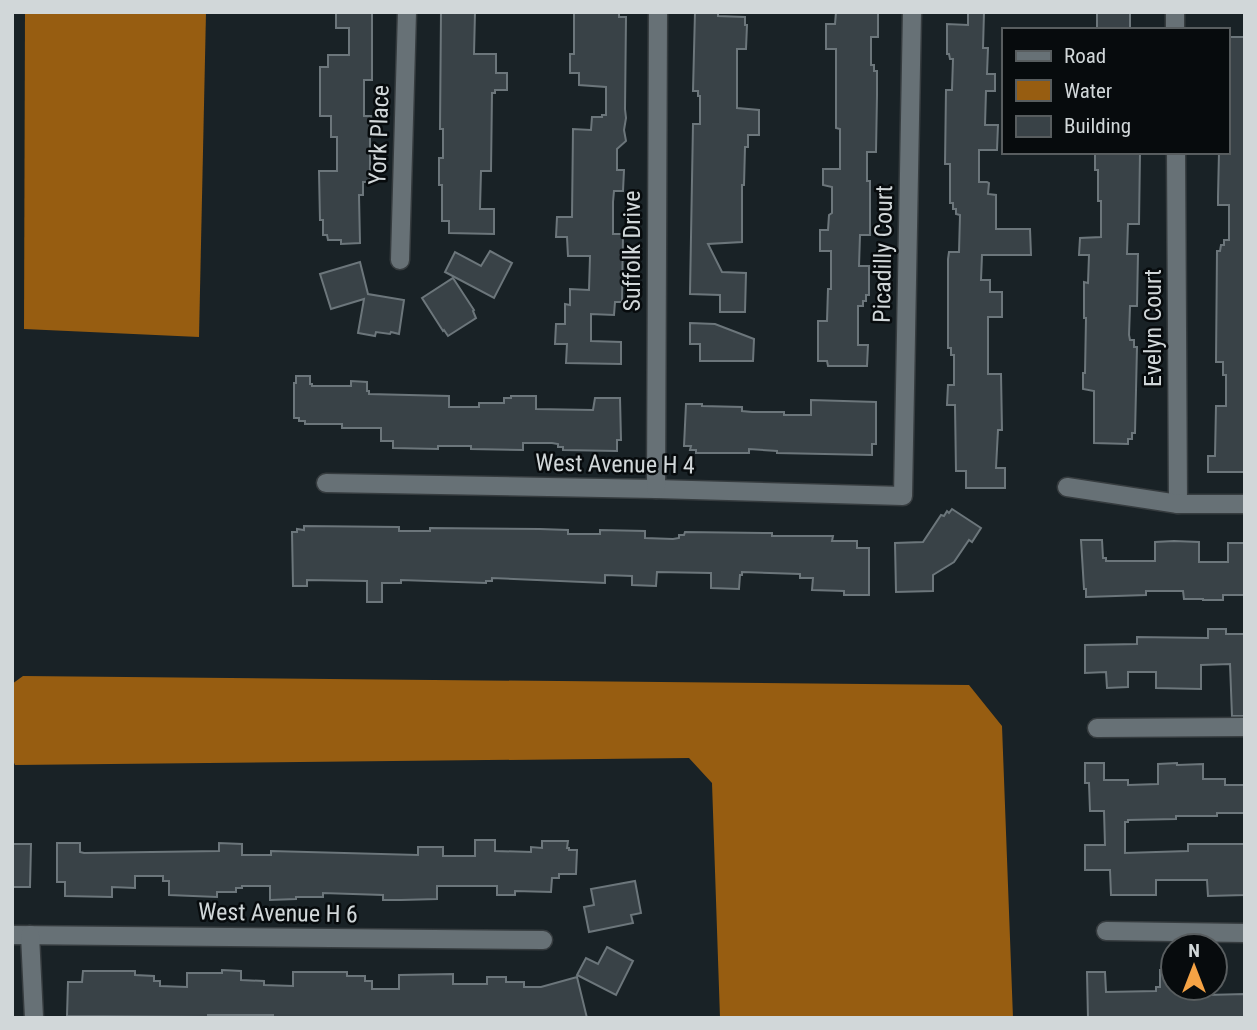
<svg xmlns="http://www.w3.org/2000/svg" width="1257" height="1030" viewBox="0 0 1257 1030" font-family="'Roboto Condensed',sans-serif">
	<style>
		.water { fill: #975d11 }
		.building { fill: #394247; stroke: #6c767b; stroke-width: 2 }
		.lines { fill: none; stroke-linecap: round; stroke-linejoin: round }
		.minor-casing { stroke: #363c3f; stroke-width: 21 }
		.minor { stroke: #677176; stroke-width: 18 }
		.labels { text-anchor: middle; dominant-baseline: central; stroke-width: 5; stroke-linejoin: round; paint-order: stroke }
		.street-label { font-size: 24px; fill: #d1d7d9; stroke: #070b0d }
	</style>
	<rect width="100%" height="100%" fill="#192226"/>
	<!-- water -->
	<g class="water">
		<polygon points="25,12 206,12 199,337 24,329"/>
		<polygon points="23,676 969,685 1002,726 1013,1018 720,1018 712,783 689,758 15,765 12,758 12,684"/>
	</g>
	<!-- building -->
	<g class="building">
		<polygon points="336,12 372,12 372,80 364,80 364,116 371,116 372,123 371,137 370,137 370,182 363,182 363,195 359,195 360,243 341,244 341,240 328,240 327,235 323,235 323,220 320,220 319,171 337,171 337,137 331,137 331,116 320,116 320,67 328,67 328,55 349,55 349,28 336,28"/>
		<polygon points="441,12 475,12 474,54 496,54 496,73 507,73 507,90 495,90 495,93 492,93 491,171 481,171 480,209 494,209 494,234 449,233 449,221 442,221 442,185 439,185 439,158 443,158 443,129 440,129"/>
		<polygon points="574,12 619,12 619,17 626,17 625,109 626,118 624,130 626,141 617,149 617,170 624,170 623,191 614,191 613,202 613,234 623,234 622,302 615,302 614,315 591,314 591,341 621,342 621,364 566,363 567,344 555,344 556,324 565,324 565,304 570,305 570,289 589,290 590,256 568,256 567,237 556,237 557,217 572,217 573,129 591,130 592,117 602,117 602,115 606,115 606,87 579,85 579,73 570,73 570,54 574,54"/>
		<polygon points="695,12 718,12 718,16 745,17 745,25 747,25 746,49 737,49 737,108 759,110 759,135 748,135 748,147 745,147 744,185 742,185 742,242 708,244 722,272 746,273 745,312 720,312 720,295 690,294 693,124 700,124 700,96 698,96 698,91 693,91"/>
		<polygon points="836,12 878,12 878,37 871,37 871,65 874,65 874,71 877,71 877,95 876,152 867,152 867,181 870,181 870,235 860,235 859,266 869,266 869,295 866,295 866,301 863,301 863,306 858,306 858,345 868,345 867,366 828,366 827,361 818,361 818,321 827,321 828,289 831,289 831,251 820,251 820,230 828,230 829,215 832,213 832,187 823,185 823,169 840,169 840,129 836,128 836,49 826,49 826,24 835,24"/>
		<polygon points="968,12 984,12 983,48 988,48 987,74 995,74 995,91 986,91 985,125 998,125 997,150 979,150 979,182 987,182 989,183 988,194 996,195 996,229 1030,229 1031,255 982,255 981,280 990,280 990,292 1002,292 1002,317 988,317 988,374 1001,374 1002,430 998,430 996,468 1005,468 1005,488 966,488 966,471 956,471 955,405 947,405 948,385 954,385 954,355 951,355 951,348 948,348 948,259 949,252 959,252 960,215 956,214 956,209 953,209 953,203 950,203 950,164 945,164 946,90 952,90 953,59 950,59 949,54 947,54 947,24 968,25"/>
		<rect x="1097" y="12" width="33" height="18"/>
		<polygon points="1227,37 1245,37 1245,472 1208,472 1208,456 1215,456 1216,406 1226,406 1226,375 1223,375 1223,362 1216,362 1217,251 1220,251 1221,245 1224,245 1224,240 1229,240 1229,205 1218,205 1218,197 1219,152 1227,152"/>
		<polygon points="1095,152 1140,152 1139,224 1128,224 1127,254 1138,254 1137,306 1130,306 1129,335 1130,340 1134,340 1134,347 1137,347 1135,433 1132,433 1132,439 1128,439 1128,444 1094,443 1094,391 1083,389 1083,373 1085,373 1086,318 1084,318 1084,282 1088,283 1089,255 1079,255 1080,238 1101,237 1101,201 1098,201 1098,170 1095,170"/>
		<polygon points="490,251 512,263 494,298 445,272 455,252 481,266"/>
		<polygon points="360,262 368,294 404,300 399,334 391,332 390,334 376,332 375,336 358,333 364,299 331,309 320,274"/>
		<polygon points="453,278 474,310 473,311 476,318 448,336 444,330 443,331 422,298"/>
		<polygon points="690,323 715,324 754,339 753,361 700,361 700,344 690,344"/>
		<polygon points="296,376 310,376 310,384 312,384 312,386 351,386 351,381 367,382 367,391 369,391 369,394 449,396 449,407 479,407 479,403 504,403 504,398 511,398 511,396 536,396 536,409 593,410 595,398 620,398 621,440 617,440 617,451 563,450 563,447 558,447 558,444 552,443 523,443 523,450 471,449 471,446 438,446 438,449 393,448 393,441 381,441 381,428 342,428 342,424 305,424 305,421 299,421 299,418 294,418 294,383 296,383"/>
		<polygon points="811,400 876,402 876,444 872,444 872,455 777,453 777,451 749,449 749,453 696,453 696,450 690,450 691,446 684,446 686,404 702,404 702,406 742,407 742,411 752,412 784,412 784,415 811,415"/>
		<polygon points="952,509 981,528 972,542 969,540 954,562 933,575 933,591 896,592 895,543 923,542 941,515 944,516 947,511 949,513"/>
		<polygon points="304,526 399,527 399,531 430,531 430,528 540,529 568,530 568,534 600,534 600,530 645,531 645,538 673,539 679,538 679,535 684,535 685,532 772,533 772,536 833,536 832,541 857,541 857,548 869,548 869,595 844,595 844,591 812,590 813,578 800,578 800,574 742,572 742,575 740,575 739,589 711,588 711,573 657,572 656,586 632,585 632,576 605,575 605,583 492,578 492,581 486,581 486,583 401,580 401,583 382,583 382,602 367,602 367,581 307,580 307,586 293,586 292,532 297,532 297,529 304,530"/>
		<polygon points="1081,540 1102,540 1103,558 1106,558 1106,561 1155,561 1155,542 1174,541 1199,542 1199,562 1228,562 1228,543 1245,543 1245,595 1223,595 1223,600 1203,600 1203,599 1184,599 1183,591 1146,591 1146,595 1086,597 1086,589 1084,589"/>
		<polygon points="1208,629 1226,629 1226,634 1245,634 1245,716 1232,716 1230,664 1201,665 1201,689 1156,688 1156,672 1128,672 1128,687 1107,688 1106,672 1085,673 1085,645 1137,644 1137,637 1208,638"/>
		<polygon points="1085,763 1104,763 1104,780 1128,780 1128,785 1158,784 1158,764 1177,763 1177,765 1203,764 1203,779 1225,779 1225,785 1245,785 1245,813 1217,813 1217,816 1176,816 1176,819 1128,820 1128,822 1125,822 1125,853 1188,851 1188,844 1245,844 1245,895 1208,896 1207,880 1156,880 1156,895 1111,895 1110,870 1085,870 1085,845 1105,845 1104,811 1090,811 1089,783 1085,783"/>
		<polygon points="475,840 495,840 495,851 531,852 531,847 542,848 542,841 568,841 567,848 569,848 569,850 577,850 576,874 559,874 559,878 552,878 551,892 515,891 515,895 497,895 497,886 437,886 437,899 401,900 383,900 383,895 323,893 323,897 296,897 296,899 270,900 270,886 242,886 242,888 236,888 236,892 217,892 217,897 169,895 169,881 163,881 163,876 135,876 135,888 112,887 112,897 65,896 65,882 57,882 57,843 80,843 80,852 84,853 219,851 219,843 242,844 242,855 271,855 271,851 418,855 418,847 443,847 443,856 475,856"/>
		<polygon points="12,844 31,844 30,887 12,887"/>
		<polygon points="635,881 641,913 631,915 633,923 589,932 584,907 594,905 591,889"/>
		<polygon points="607,947 633,961 616,995 577,975 586,958 598,964"/>
		<polygon points="222,970 241,971 241,980 264,981 264,985 293,986 293,972 347,972 347,976 365,976 365,981 372,981 372,989 399,989 399,975 453,974 453,984 487,984 487,977 506,977 506,982 524,982 524,987 541,987 577,977 587,1018 273,1018 273,1015 208,1015 208,1017 67,1016 68,982 82,982 83,971 135,971 135,975 154,976 154,981 160,981 160,986 187,987 187,973 222,973"/>
		<polygon points="1160,970 1173,970 1173,988 1206,988 1206,995 1245,994 1245,1018 1088,1018 1087,972 1105,972 1106,992 1156,991 1156,987 1160,987"/>
	</g>
	<g class="lines">
		<!-- minor casing -->
		<g class="minor-casing">
			<g id="minor">
				<polyline points="1175,12 1175,30"/>
				<polyline points="1176,152 1178,504"/>
				<polyline points="400,260 407,12"/>
				<polyline points="326,483 656,489 903,496 912,12"/>
				<polyline points="1067,487 1178,504 1245,504"/>
				<polyline points="656,489 658,12"/>
				<polyline points="1097,728 1245,727"/>
				<polyline points="1106,931 1245,933"/>
				<polyline points="12,935 543,940"/>
				<polyline points="30,935 34,1018"/>
			</g>
		</g>
		<!-- minor -->
		<use href="#minor" class="minor"/>
	</g>
	<g class="labels">
		<!-- street labels -->
		<g class="street-label">
			<text transform="translate(379 135) rotate(-88)">York Place</text>
			<text transform="translate(632 251) rotate(-90)">Suffolk Drive</text>
			<text transform="translate(883 254) rotate(-89)">Picadilly Court</text>
			<text transform="translate(1153 328) rotate(-90)">Evelyn Court</text>
			<text transform="translate(615 464) rotate(1)">West Avenue H 4</text>
			<text transform="translate(278 913) rotate(1)">West Avenue H 6</text>
		</g>
	</g>
	<!-- border -->
	<rect width="1257" height="1030" fill="none" stroke="#d1d7d9" stroke-width="28"/>
	<!-- legend -->
	<rect x="1002" y="28" width="228" height="126" fill="#070b0d" stroke="#585d5f" stroke-width="2"/>
	<rect x="1016" y="51" width="35" height="10" fill="#677176" stroke="#585d5f" stroke-width="2"/>
	<text x="1064" y="63" font-size="21" fill="#d1d7d9">Road</text>
	<rect x="1016" y="80" width="35" height="21" fill="#975d11" stroke="#585d5f" stroke-width="2"/>
	<text x="1064" y="98" font-size="21" fill="#d1d7d9">Water</text>
	<rect x="1016" y="116" width="35" height="21" fill="#394247" stroke="#585d5f" stroke-width="2"/>
	<text x="1064" y="133" font-size="21" fill="#d1d7d9">Building</text>
	<!-- north arrow -->
	<g transform="translate(1194 967)"><circle r="33" fill="#070b0d" stroke="#585d5f" stroke-width="2"/>
	<path d="M0-5L12 26L0 18L-12 26Z" fill="#f5a345"/>
	<text y="-10" font-size="19" font-weight="bold" text-anchor="middle" fill="#d1d7d9">N</text>
	</g>
</svg>
